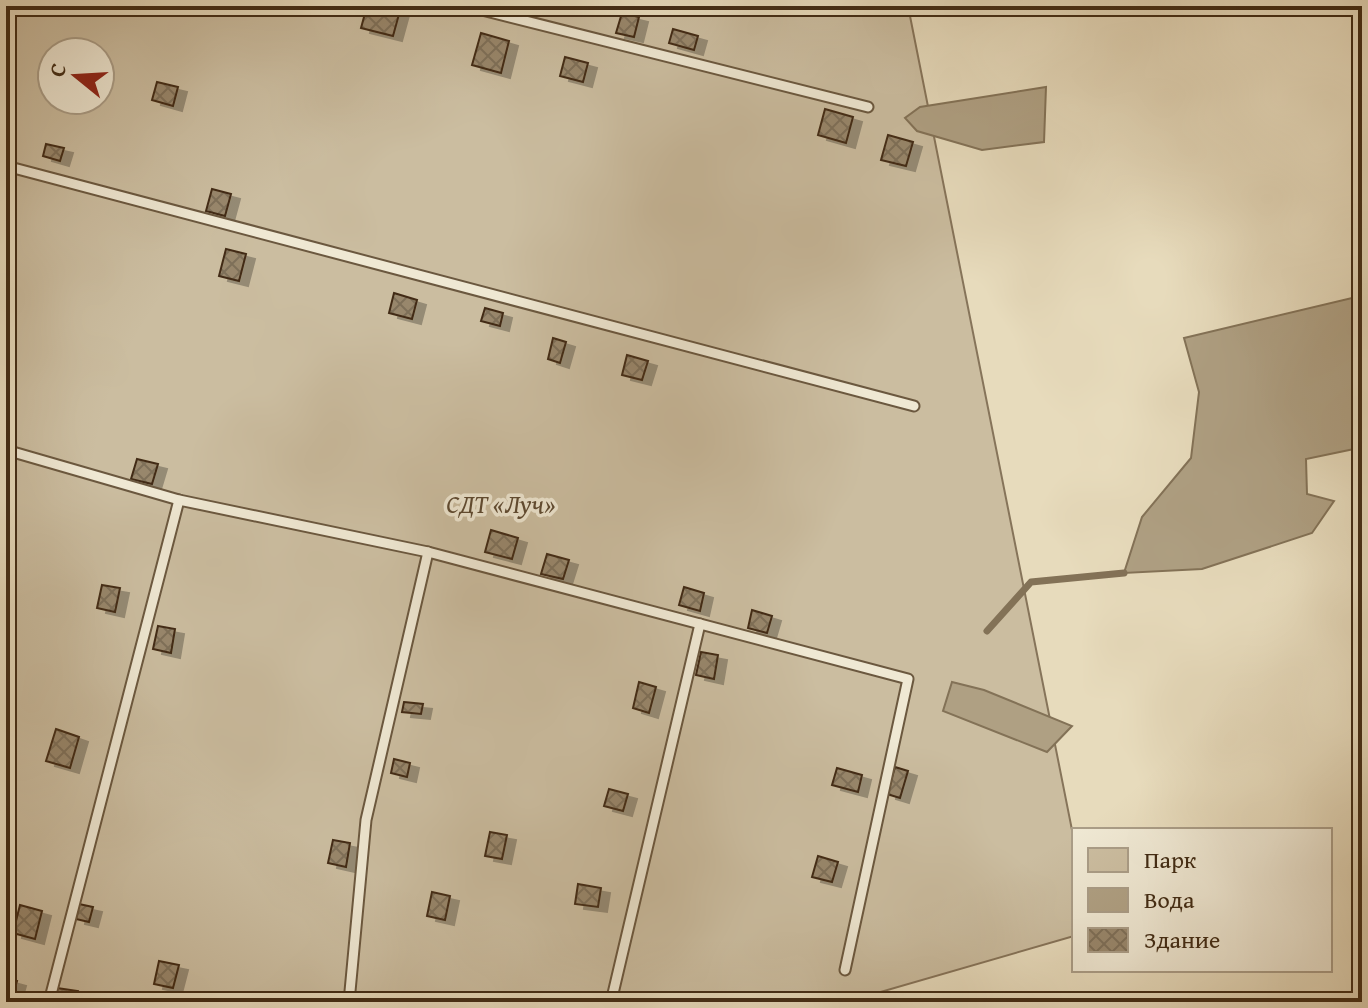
<svg xmlns="http://www.w3.org/2000/svg" width="1368" height="1008" viewBox="0 0 1368 1008" font-family="'Gentium Book Plus',serif">
	<style>
		.green { fill: #cbbda0; stroke: #86745a; stroke-width: 2; fill-rule: evenodd }
		.water { fill: #afa083; stroke: #837257; stroke-width: 2 }
		.lines { fill: none; stroke-linecap: round; stroke-linejoin: round }
		.stream { stroke: #837257; stroke-width: 7 }
		.building { fill: url(#building-cross-hatch); stroke: #422c15; stroke-width: 2; filter: url(#shadow) }
		.lane-casing { stroke: #6b583f; stroke-width: 13 }
		.lane { stroke: #efe8d3; stroke-width: 9 }
		.labels { text-anchor: middle; dominant-baseline: central; stroke-width: 7; stroke-linejoin: round; paint-order: stroke }
		.park-label { font-size: 26px; font-style: italic; fill: #5d4931; stroke: #efe8d3 }
	</style>
	<defs>
		<pattern id="building-cross-hatch" width="8" height="8" patternUnits="userSpaceOnUse" patternTransform="scale(2)"><rect width="8" height="8" fill="#98876c"/><path d="M0 0l8 8M0 8l8-8" fill="none" stroke="#7e6f58"/></pattern>
		<filter id="shadow"><feDropShadow dx="9" dy="5" stdDeviation="0" flood-color="#0004"/></filter>
	</defs>
	<rect width="100%" height="100%" fill="#e7dbbc"/>
	<filter id="stains"><feTurbulence type="fractalNoise" baseFrequency=".0025" numOctaves="4"/><feColorMatrix values="0 0 0 0 .2 0 0 0 0 .09 0 0 0 0 .02 0 0 0 .5 -.17"/></filter>
	<radialGradient id="worn" r=".72"><stop offset=".6" stop-color="#630" stop-opacity="0"/><stop offset="1" stop-color="#630" stop-opacity=".3"/></radialGradient>
	<!-- green -->
	<path class="green" d="M6,6h902l166,834v96l-228,66h-840zM52,52h48v48h-48z"/>
	<!-- water -->
	<g class="water">
		<polygon points="1046,87 1044,142 982,150 917,131 905,118 920,107"/>
		<polygon points="1352,298 1362,299 1362,444 1354,449 1306,459 1307,494 1334,501 1312,533 1202,569 1124,573 1142,517 1191,458 1199,392 1184,338"/>
		<polygon points="952,682 984,690 1072,726 1047,752 943,711"/>
	</g>
	<g class="lines">
		<!-- stream -->
		<polyline class="stream" points="987,631 1031,582 1124,573"/>
	</g>
	<!-- building -->
	<g class="building">
		<polygon points="367,6 401,7 393,36 361,28"/>
		<polygon points="622,13 639,17 634,37 616,33"/>
		<polygon points="673,29 698,36 694,50 669,43"/>
		<polygon points="481,33 509,41 501,73 472,65"/>
		<polygon points="565,57 588,63 583,82 560,76"/>
		<polygon points="157,82 178,87 173,106 152,100"/>
		<polygon points="825,109 853,117 846,143 818,135"/>
		<polygon points="888,135 913,142 906,166 881,160"/>
		<polygon points="46,144 64,148 60,161 43,156"/>
		<polygon points="212,189 231,194 225,216 206,211"/>
		<polygon points="226,249 246,254 239,281 219,276"/>
		<polygon points="394,293 417,300 412,319 389,313"/>
		<polygon points="485,308 503,313 500,326 481,321"/>
		<polygon points="553,338 566,342 560,363 548,359"/>
		<polygon points="627,355 648,361 642,380 622,375"/>
		<polygon points="137,459 158,464 152,484 131,479"/>
		<polygon points="491,530 518,538 512,559 485,552"/>
		<polygon points="547,554 569,560 563,579 541,574"/>
		<polygon points="102,585 120,588 115,612 97,608"/>
		<polygon points="684,587 704,593 700,611 679,605"/>
		<polygon points="752,610 772,616 767,633 748,628"/>
		<polygon points="158,626 175,629 171,653 153,649"/>
		<polygon points="701,652 718,655 714,679 696,675"/>
		<polygon points="639,682 656,687 649,713 633,708"/>
		<polygon points="404,702 423,704 421,714 402,712"/>
		<polygon points="56,729 79,737 70,768 46,761"/>
		<polygon points="394,759 410,763 407,777 391,773"/>
		<polygon points="895,767 908,771 900,798 887,794"/>
		<polygon points="837,768 862,775 858,792 832,785"/>
		<polygon points="609,789 628,794 623,811 604,806"/>
		<polygon points="490,832 507,835 502,859 485,856"/>
		<polygon points="333,840 350,843 346,867 328,863"/>
		<polygon points="818,856 838,862 832,882 812,877"/>
		<polygon points="578,884 601,888 598,907 575,904"/>
		<polygon points="432,892 450,896 445,920 427,916"/>
		<polygon points="79,904 93,907 89,922 76,919"/>
		<polygon points="20,905 42,911 35,939 13,933"/>
		<polygon points="159,961 179,965 173,988 154,984"/>
		<polygon points="6,978 17,981 11,1002 6,1000"/>
		<polygon points="57,988 78,991 77,1002 56,1002"/>
	</g>
	<g class="lines">
		<!-- lane casing -->
		<g class="lane-casing">
			<g id="lane">
				<polyline points="466,6 868,107"/>
				<polyline points="6,166 914,406"/>
				<polyline points="6,450 179,500 428,552 908,679 845,970"/>
				<polyline points="49,1002 179,500"/>
				<polyline points="349,1002 366,820 428,552"/>
				<polyline points="611,1002 700,624"/>
			</g>
		</g>
		<!-- lane -->
		<use href="#lane" class="lane"/>
	</g>
	<g class="labels">
		<!-- park labels -->
		<g class="park-label">
			<text x="501" y="503">СДТ «Луч»</text>
		</g>
	</g>
	<!-- margin -->
	<rect width="1368" height="1008" fill="none" stroke="#e7dbbc" stroke-width="32"/>
	<rect x="8" y="8" width="1352" height="992" fill="none" stroke="#422c15" stroke-width="4"/>
	<rect x="16" y="16" width="1336" height="976" fill="none" stroke="#422c15" stroke-width="2"/>
	<!-- legend -->
	<rect x="1072" y="828" width="260" height="144" fill="#efe8d3" stroke="#aa9d87" stroke-width="2"/>
	<rect x="1088" y="848" width="40" height="24" fill="#cbbda0" stroke="#aa9d87" stroke-width="2"/>
	<text x="1144" y="868" font-size="24" fill="#422c15">Парк</text>
	<rect x="1088" y="888" width="40" height="24" fill="#afa083" stroke="#aa9d87" stroke-width="2"/>
	<text x="1144" y="908" font-size="24" fill="#422c15">Вода</text>
	<rect x="1088" y="928" width="40" height="24" fill="url(#building-cross-hatch)" stroke="#aa9d87" stroke-width="2"/>
	<text x="1144" y="948" font-size="24" fill="#422c15">Здание</text>
	<!-- north arrow -->
	<g transform="translate(76 76) rotate(288)"><circle r="38" fill="#efe8d3" stroke="#aa9d87" stroke-width="2"/>
	<path d="M0-6L14 30L0 20L-14 30Z" fill="#8f2418"/>
	<text y="-12" font-size="22" font-weight="bold" text-anchor="middle" fill="#422c15">С</text>
	</g>
	<rect width="100%" height="100%" filter="url(#stains)"/>
	<rect width="100%" height="100%" fill="url(#worn)"/>
</svg>
